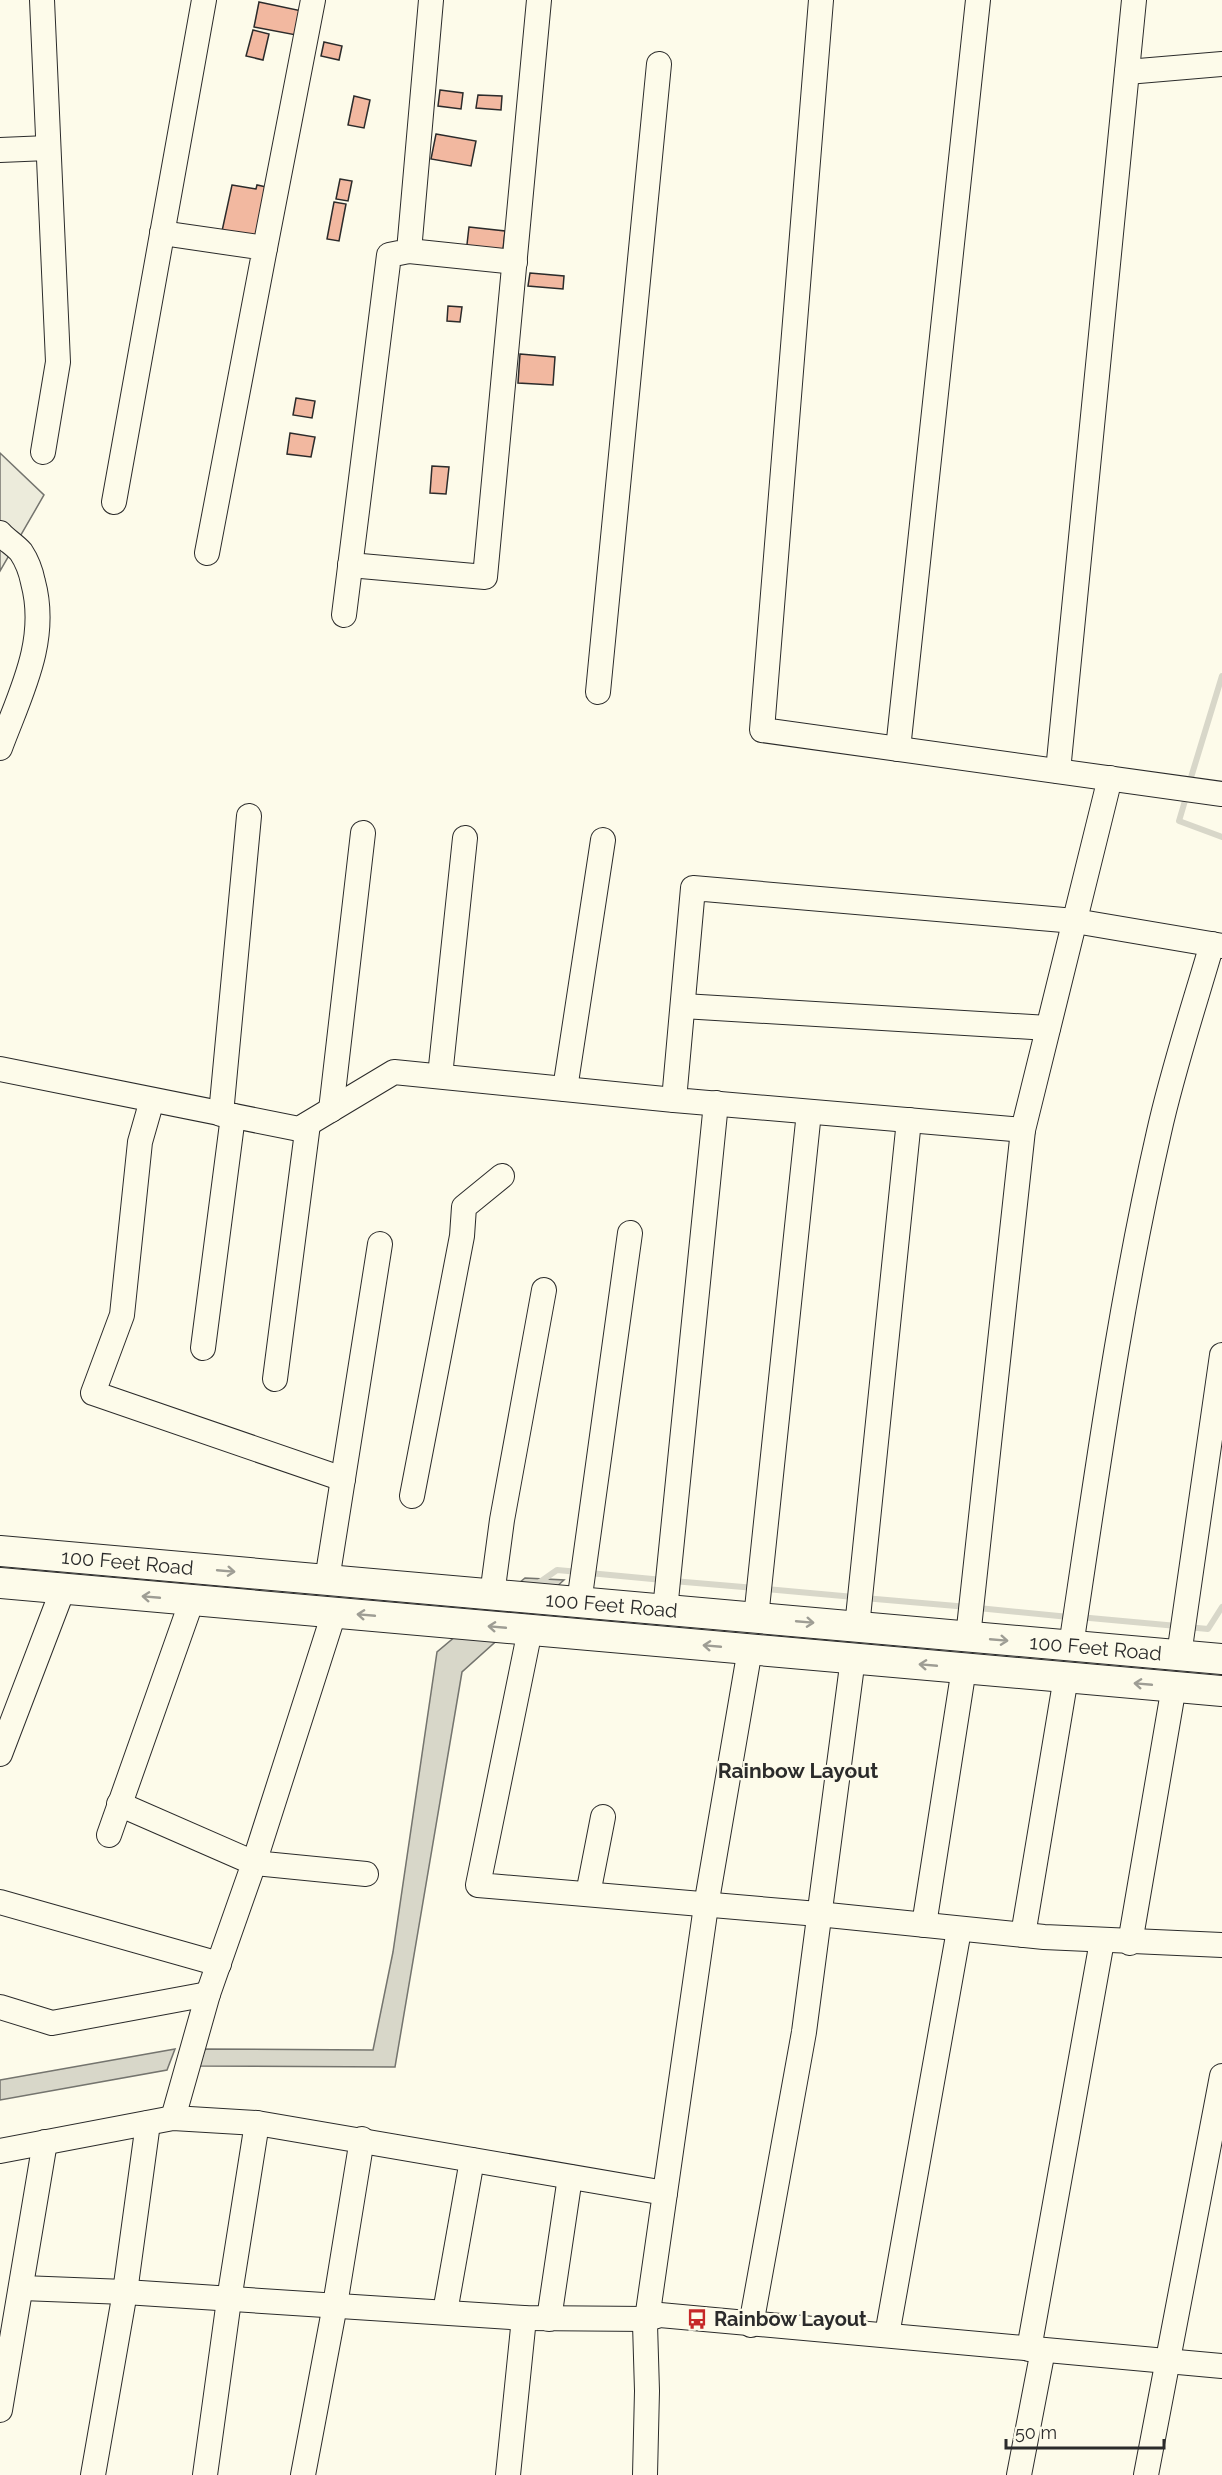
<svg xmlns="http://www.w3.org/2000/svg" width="1222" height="2475" viewBox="0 0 1222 2475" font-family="Raleway,sans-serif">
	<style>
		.green { fill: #ecebdb; stroke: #74746e; stroke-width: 1.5 }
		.water { fill: #d8d7c9; stroke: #74746e; stroke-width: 1.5 }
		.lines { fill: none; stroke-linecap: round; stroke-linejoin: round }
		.stream { stroke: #d8d7c9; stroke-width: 6 }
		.building { fill: #f2b8a0; stroke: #2b2b2b; stroke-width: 1.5 }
		.minor-casing { stroke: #2b2b2b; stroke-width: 26 }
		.major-casing { stroke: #2b2b2b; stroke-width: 32 }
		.minor { stroke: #fdfbea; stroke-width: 24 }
		.major { stroke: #fdfbea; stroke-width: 30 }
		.oneway { stroke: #9e9d94 }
		.labels { text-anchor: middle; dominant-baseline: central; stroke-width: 4.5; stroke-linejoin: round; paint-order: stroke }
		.street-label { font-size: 20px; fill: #2b2b2b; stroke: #fdfbea }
		.poi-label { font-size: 20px; font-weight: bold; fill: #2b2b2b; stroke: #fdfbea; text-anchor: start }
		.neighbourhood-label { font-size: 21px; font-weight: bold; fill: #2b2b2b; stroke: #fdfbea }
	</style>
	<rect width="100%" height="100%" fill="#fdfbea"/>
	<!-- green -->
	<polygon class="green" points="0,453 44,495 0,571"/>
	<!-- water -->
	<g class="water">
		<polygon points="525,1578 564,1580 462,1672 395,2067 199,2066 205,2049 373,2050 393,1952 437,1652"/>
		<polygon points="175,2049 167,2070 0,2100 0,2080"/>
	</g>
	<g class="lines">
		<!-- stream -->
		<g class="stream">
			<polyline points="1189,784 1222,676"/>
			<polyline points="1187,794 1179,821 1222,837"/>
			<polyline points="589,1573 663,1580"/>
			<polyline points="673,1581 755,1588"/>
			<polyline points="537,1584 557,1570 579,1572"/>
			<polyline points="766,1589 854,1597"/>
			<polyline points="864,1598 968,1607"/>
			<polyline points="978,1608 1069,1617"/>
			<polyline points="1079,1617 1177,1626"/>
			<polyline points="1187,1627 1208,1629 1222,1607"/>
		</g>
	</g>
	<!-- building -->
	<g class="building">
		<polygon points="259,2 302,11 296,35 254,27"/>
		<polygon points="253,30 269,34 263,60 246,56"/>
		<polygon points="324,42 342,46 339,60 321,56"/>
		<polygon points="440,90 463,93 461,109 438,106"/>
		<polygon points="478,95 502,96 501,110 476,108"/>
		<polygon points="354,96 370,100 364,128 348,125"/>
		<polygon points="436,134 476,141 471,166 431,159"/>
		<polygon points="340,179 352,181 348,201 336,199"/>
		<polygon points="232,185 256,189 257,185 271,188 255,243 222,231"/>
		<polygon points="334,202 346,204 339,241 327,239"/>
		<polygon points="469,227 505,231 502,258 466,253"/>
		<polygon points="530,273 564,276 563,289 528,286"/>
		<polygon points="448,306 462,307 460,322 447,321"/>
		<polygon points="520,354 555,357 553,385 518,383"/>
		<polygon points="296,398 315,401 312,418 293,415"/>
		<polygon points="290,433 315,437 311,457 287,454"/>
		<polygon points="432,466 449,467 446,494 430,493"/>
	</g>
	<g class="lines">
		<!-- minor casing -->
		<g class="minor-casing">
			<g id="minor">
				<polyline points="42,0 58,362 43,452"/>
				<polyline points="821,0 762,730 1222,794"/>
				<polyline points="1127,72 1222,64"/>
				<polyline points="0,150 48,148"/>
				<polyline points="162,233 265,248 207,553"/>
				<polyline points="265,248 313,0"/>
				<polyline points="409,251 515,262"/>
				<polyline points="114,502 204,0"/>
				<path d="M0,533c6,7 15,12 21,19 6,9 10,20 12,30 16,59 -13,112 -33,166"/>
				<polyline points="350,565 485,577 539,0"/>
				<polyline points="344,615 389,255 409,251 431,0"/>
				<polyline points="598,692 659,64"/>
				<polyline points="898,749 978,0"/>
				<polyline points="1058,771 1134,0"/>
				<polyline points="683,1006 1048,1028"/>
				<polyline points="0,1069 299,1129 394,1072 674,1100"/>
				<polyline points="440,1076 465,838"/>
				<polyline points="565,1089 603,840"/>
				<polyline points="152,1100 140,1142 122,1315 93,1393 343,1479"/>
				<polyline points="331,1110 363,833"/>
				<polyline points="221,1114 249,816"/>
				<polyline points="1023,1130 674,1100 693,888 1075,921 1222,946"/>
				<polyline points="203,1348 233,1116"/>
				<polyline points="275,1379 308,1124"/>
				<polyline points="412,1496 462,1236 464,1207 502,1176"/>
				<polyline points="327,1580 380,1244"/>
				<polyline points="492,1595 502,1520 544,1290"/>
				<polyline points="579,1603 630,1233"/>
				<polyline points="665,1610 716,1103"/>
				<polyline points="334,1613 254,1863 366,1874"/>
				<polyline points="756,1618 809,1112"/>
				<polyline points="857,1627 909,1120"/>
				<polyline points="530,1630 478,1885 818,1914 1044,1937 1222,1945"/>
				<polyline points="968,1637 1023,1130 1110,778"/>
				<path d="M1071,1646c26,-172 49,-344 88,-514 14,-63 35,-126 53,-188"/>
				<polyline points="1179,1655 1222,1355"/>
				<polyline points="0,1754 63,1589"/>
				<polyline points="119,1804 254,1863 208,1994 173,2118"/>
				<polyline points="109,1835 192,1600"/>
				<polyline points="588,1894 603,1817"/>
				<polyline points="0,1902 219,1964"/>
				<polyline points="924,1925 964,1668"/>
				<polyline points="1023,1935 1066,1677"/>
				<polyline points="1130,1943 1174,1686"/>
				<polyline points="0,2007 52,2023 208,1994"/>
				<polyline points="0,2151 173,2118 257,2123 665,2193"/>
				<polyline points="22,2288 125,2292 524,2318 647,2319 660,2315 1222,2366"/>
				<polyline points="445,2312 472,2160"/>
				<polyline points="549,2319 570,2177"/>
				<polyline points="751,2325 804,2032 853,1658"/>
				<polyline points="887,2335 959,1930"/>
				<polyline points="1029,2349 1102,1941"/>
				<polyline points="0,2410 45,2142"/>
				<polyline points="93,2475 125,2292 148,2123"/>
				<polyline points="205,2475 229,2300 257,2123"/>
				<polyline points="303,2475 335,2305 362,2139"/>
				<polyline points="508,2475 524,2318"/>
				<polyline points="645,2475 647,2391 645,2324 647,2319 706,1906 750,1649"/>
				<polyline points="1019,2475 1043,2350"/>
				<polyline points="1146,2475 1222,2076"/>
			</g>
		</g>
		<!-- major casing -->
		<g class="major-casing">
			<g id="major">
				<path id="s1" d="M0,1551l1222,108"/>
				<polyline points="0,1583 1222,1691"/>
			</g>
		</g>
		<!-- minor -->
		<use href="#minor" class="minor"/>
		<!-- major -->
		<use href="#major" class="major"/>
	</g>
	<!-- one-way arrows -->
	<defs><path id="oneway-shaft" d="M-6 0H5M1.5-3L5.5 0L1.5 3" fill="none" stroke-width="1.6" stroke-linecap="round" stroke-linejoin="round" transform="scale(1.5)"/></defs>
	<g class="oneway">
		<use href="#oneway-shaft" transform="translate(226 1571) rotate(5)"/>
		<use href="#oneway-shaft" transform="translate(151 1597) rotate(-175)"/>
		<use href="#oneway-shaft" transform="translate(366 1615) rotate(-175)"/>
		<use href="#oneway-shaft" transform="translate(805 1622) rotate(5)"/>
		<use href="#oneway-shaft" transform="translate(497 1627) rotate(-175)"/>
		<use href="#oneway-shaft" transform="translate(999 1640) rotate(5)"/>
		<use href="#oneway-shaft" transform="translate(712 1646) rotate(-175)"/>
		<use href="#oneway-shaft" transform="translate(928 1665) rotate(-175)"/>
		<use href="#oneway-shaft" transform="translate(1143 1684) rotate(-175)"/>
	</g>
	<!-- icons -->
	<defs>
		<g id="bus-bare" transform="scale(1.62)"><path d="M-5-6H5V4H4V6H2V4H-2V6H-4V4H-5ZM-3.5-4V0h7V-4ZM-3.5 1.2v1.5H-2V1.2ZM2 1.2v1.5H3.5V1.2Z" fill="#c62828" stroke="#fdfbea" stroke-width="2.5" paint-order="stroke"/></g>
	</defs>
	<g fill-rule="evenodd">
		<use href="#bus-bare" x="697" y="2319"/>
	</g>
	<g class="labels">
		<!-- street labels -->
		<g class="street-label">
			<text stroke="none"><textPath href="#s1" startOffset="128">100 Feet Road</textPath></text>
			<text stroke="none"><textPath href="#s1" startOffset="614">100 Feet Road</textPath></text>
			<text stroke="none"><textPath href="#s1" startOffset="1100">100 Feet Road</textPath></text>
		</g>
		<!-- poi labels -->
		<g class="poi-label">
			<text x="714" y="2319">Rainbow Layout</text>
		</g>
		<!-- neighbourhood labels -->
		<g class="neighbourhood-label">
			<text x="798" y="1770">Rainbow Layout</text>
		</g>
	</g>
	<!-- scale -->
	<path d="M1006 2439v9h158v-9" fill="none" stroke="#2b2b2b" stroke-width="3"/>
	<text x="1015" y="2439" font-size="18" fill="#2b2b2b" stroke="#fdfbea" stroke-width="4.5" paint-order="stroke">50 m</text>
</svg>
